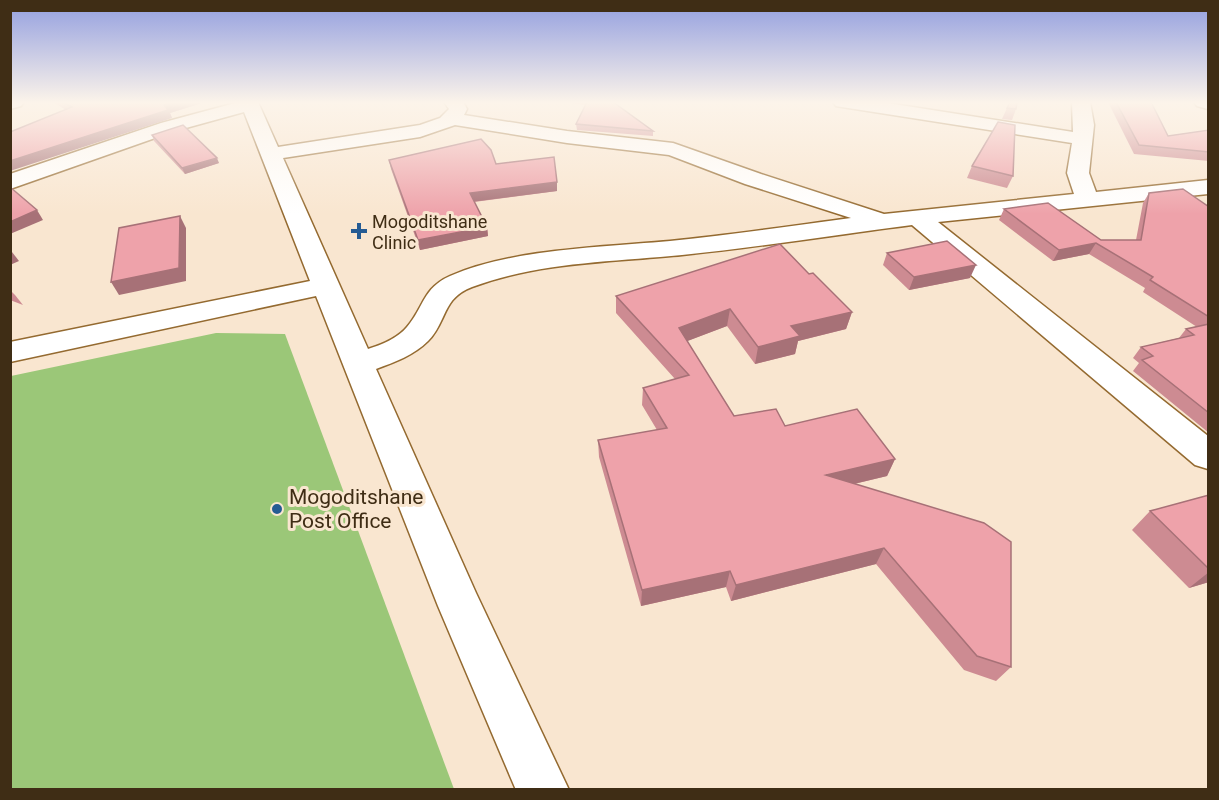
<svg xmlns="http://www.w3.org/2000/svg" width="1219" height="800" viewBox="0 0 1219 800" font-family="Roboto,sans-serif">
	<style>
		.green { fill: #9bc778 }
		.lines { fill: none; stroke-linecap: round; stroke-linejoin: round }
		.street-casing { stroke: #946a30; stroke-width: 3 }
		.street { fill: #fff; fill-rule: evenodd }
		.wall { fill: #cd8b92 }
		.shaded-wall { fill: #a77177 }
		.building { fill: #eea2aa; stroke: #a77177; stroke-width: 1.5 }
		.poi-dot { fill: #255b93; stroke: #f9e6d0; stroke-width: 2 }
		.labels { text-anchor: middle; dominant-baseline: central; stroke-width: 6; stroke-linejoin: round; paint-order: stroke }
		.far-poi-label { font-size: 18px; fill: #3f2d15; stroke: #f9e6d0; text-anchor: start }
		.poi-label { font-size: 21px; fill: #3f2d15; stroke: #f9e6d0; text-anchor: start }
	</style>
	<rect width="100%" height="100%" fill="#f9e6d0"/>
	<!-- green -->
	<polygon class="green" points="216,333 285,334 454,789 11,789 11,376"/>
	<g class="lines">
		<!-- street casing -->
		<g class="street-casing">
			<g id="street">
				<polygon points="10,102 24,102 21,106 10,109"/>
				<path d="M239,102h19l20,45 142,-22 20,-7 9,-9 -5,-7h19l4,7 -3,6 103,16 106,12 88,31 123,40 190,-20 -7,-21 5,-30 -230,-36 -6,-1 -3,-4h48l192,30 -1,-30h18l4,23 -5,48 7,19 112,-12v14l-270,28 270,214v33l-13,-4 -283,-240c-77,10 -153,22 -230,30 -70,7 -143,7 -210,32 -30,11 -25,35 -44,54 -14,14 -33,21 -52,28l100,224 93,197h-53l-78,-184 -122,-310 -306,66v-20l300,-61 -66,-169 -69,19 -165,58v-15l151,-51zM455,125l112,18 102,12 76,29 106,34c-60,8 -120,17 -181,23 -67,6 -159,8 -220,35 -27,12 -26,31 -43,51 -9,11 -26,18 -39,22l-85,-191 137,-21z"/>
				<polygon points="1194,102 1208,102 1208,109 1197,106"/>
			</g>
		</g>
		<!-- street -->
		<use href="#street" class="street"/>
	</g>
	<!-- wall -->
	<g class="wall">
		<polygon points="53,102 205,102 170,113 172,118 66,110"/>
		<polygon points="569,102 613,102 653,131 653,136 577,130 576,124 585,105 569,103"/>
		<polygon points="1108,102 1151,102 1168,136 1209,130 1209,161 1134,154"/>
		<polygon points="1007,108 1016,109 1012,120 1002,119"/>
		<polygon points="152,135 219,163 185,174 154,141"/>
		<polygon points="389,160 496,164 557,191 474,202 487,227 488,236 420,250 391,169"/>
		<polygon points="972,166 1013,176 1007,188 967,178"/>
		<polygon points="1149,193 1209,207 1209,433 1133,371 1139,363 1133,358 1141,347 1179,338 1186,329 1197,327 1143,292 1145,288 1089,254 1053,261 999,220 1004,209 1101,240 1136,240 1143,203"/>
		<polygon points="887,253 970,278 909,290 883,265"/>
		<polygon points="809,274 852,312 846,329 798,341 795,354 755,364 727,326 687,341 734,416 785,426 895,459 887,476 854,484 1011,667 996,681 964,670 876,564 731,601 726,587 641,606 599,457 598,440 657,430 642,405 643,388 675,379 616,313 616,296"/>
		<polygon points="10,290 15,295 23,305 10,300"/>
		<polygon points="1209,495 1209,582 1189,588 1132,530 1150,511"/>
	</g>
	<!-- shaded-wall -->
	<g class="shaded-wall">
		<polygon points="174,102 205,102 170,113 172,118 10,171 10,161"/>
		<polygon points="217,158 219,163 185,174 182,168"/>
		<polygon points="557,182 557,191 471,202 470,193"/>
		<polygon points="37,210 43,220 10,234 10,222"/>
		<polygon points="180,216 186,228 186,281 119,295 111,282"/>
		<polygon points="487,227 488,236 420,250 418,240"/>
		<polygon points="1096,243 1089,254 1053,261 1059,250"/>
		<polygon points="10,252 12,252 19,261 10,265"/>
		<polygon points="976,265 970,278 909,290 914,277"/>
		<polygon points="730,309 727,326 677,345 679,328"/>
		<polygon points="852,312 846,329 798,341 795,354 755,364 758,347 791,326"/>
		<polygon points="895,459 887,476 820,492 826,475"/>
		<polygon points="884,548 876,564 731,601 736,585"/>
		<polygon points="730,571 726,587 641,606 642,590"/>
		<polygon points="1209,572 1209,582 1189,588"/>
	</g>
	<!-- building -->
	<g class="building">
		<polygon points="63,102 174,102 164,105 168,110 10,161 10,132 72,107"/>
		<polygon points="587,102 613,102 653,131 576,124"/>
		<polygon points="1010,102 1017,102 1016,109 1007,108"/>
		<polygon points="1116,102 1151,102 1168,136 1209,130 1209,152 1139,145"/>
		<polygon points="998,122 1015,125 1013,176 972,166"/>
		<polygon points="183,125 217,158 182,168 152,135"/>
		<polygon points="481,139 491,150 496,164 554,157 557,182 470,193 487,227 418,240 389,160"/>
		<polygon points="10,187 37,210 10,222"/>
		<polygon points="1183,189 1209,207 1209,317 1150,280 1153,277 1096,243 1059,250 1004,209 1048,203 1101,240 1141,240 1149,193"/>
		<polygon points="180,216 179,268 111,282 119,228"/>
		<polygon points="947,241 976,265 914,277 887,253"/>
		<polygon points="780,244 809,274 813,273 852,312 791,326 800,336 758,347 730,309 679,328 734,416 776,409 785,426 857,409 895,459 826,475 984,523 1011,542 1011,667 977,656 884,548 736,585 730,571 642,590 598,440 667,428 643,388 689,375 616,296"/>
		<polygon points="1209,324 1209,413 1142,360 1153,356 1141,347 1194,335 1186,329"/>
		<polygon points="1209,495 1209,569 1150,511"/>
	</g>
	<!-- sky -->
	<linearGradient id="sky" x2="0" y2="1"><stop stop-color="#929edf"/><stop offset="0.48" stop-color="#fcf4ea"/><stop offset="1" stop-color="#fcf4ea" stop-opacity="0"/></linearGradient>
	<rect width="1219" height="214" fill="url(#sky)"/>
	<!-- markers -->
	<g class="poi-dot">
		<path d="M356 222h6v6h6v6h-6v6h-6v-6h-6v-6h6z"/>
		<circle cx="277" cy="509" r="6"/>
	</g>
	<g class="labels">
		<!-- far-poi labels -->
		<g class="far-poi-label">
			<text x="372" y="221">Mogoditshane<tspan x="372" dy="21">Clinic</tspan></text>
		</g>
		<!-- poi labels -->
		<g class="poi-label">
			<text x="289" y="497">Mogoditshane<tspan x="289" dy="24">Post Office</tspan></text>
		</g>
	</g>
	<!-- border -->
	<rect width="1219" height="800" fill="none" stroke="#3f2d15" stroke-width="24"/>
</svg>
